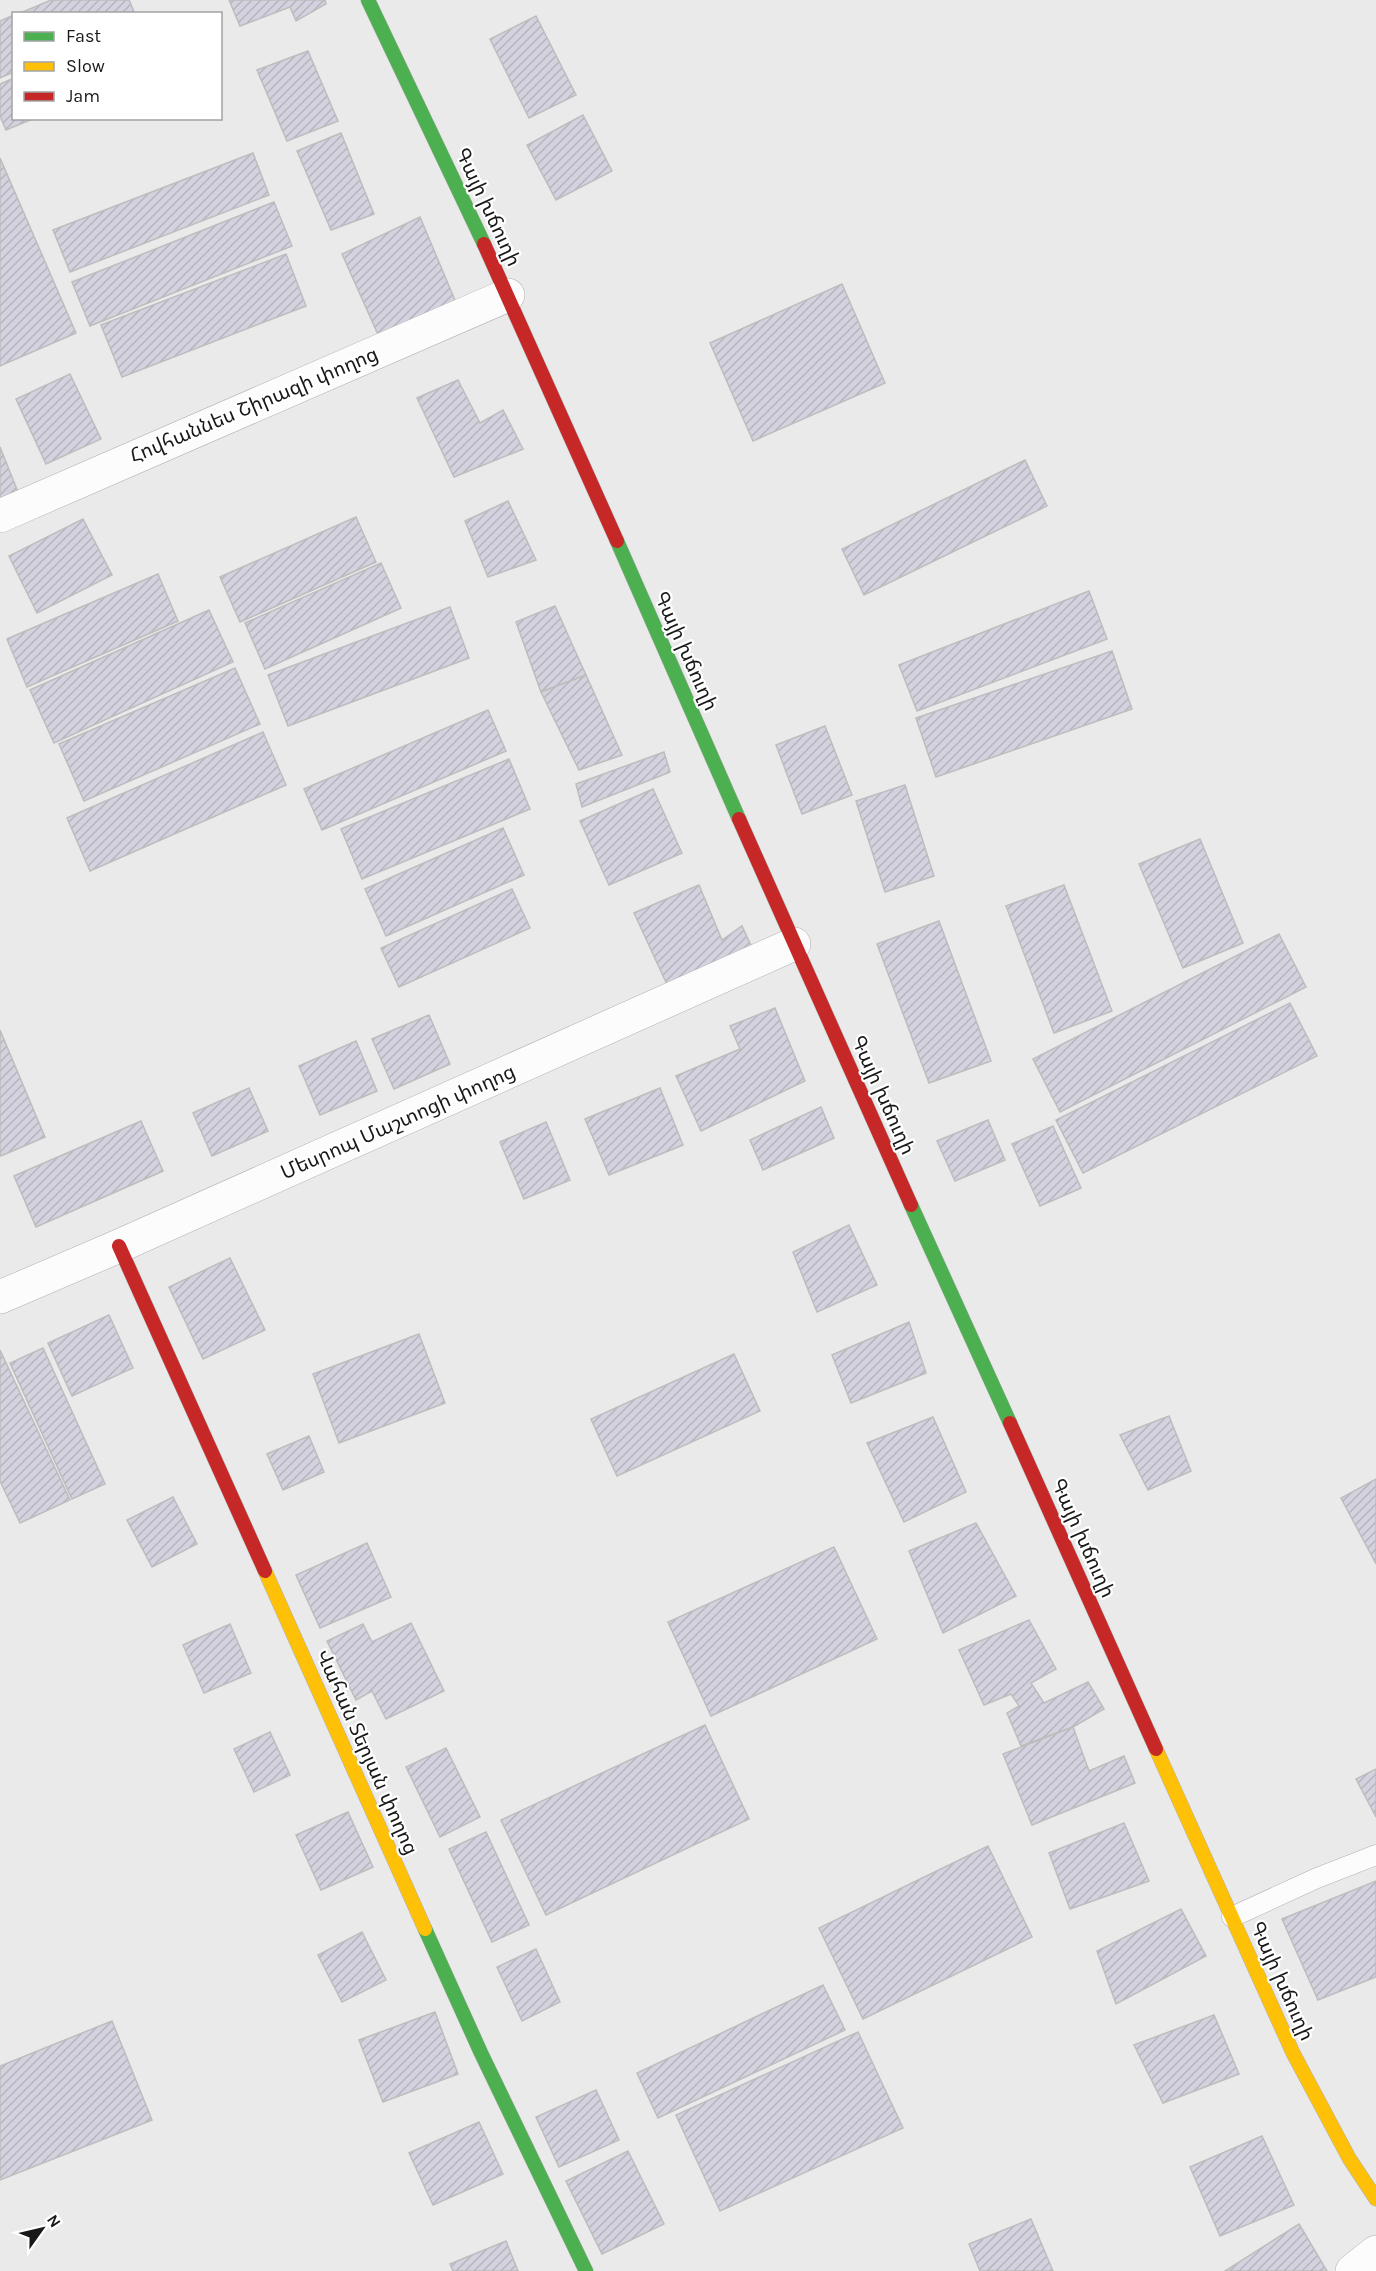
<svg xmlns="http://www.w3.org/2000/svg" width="1376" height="2271" viewBox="0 0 1376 2271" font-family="Karla,'Noto Sans Armenian',sans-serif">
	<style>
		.building { fill: url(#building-hatch); stroke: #bdbdbe; stroke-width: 1.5 }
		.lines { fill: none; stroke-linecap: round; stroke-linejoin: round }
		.lane-casing { stroke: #b0b0b1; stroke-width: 21 }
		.street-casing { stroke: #b0b0b1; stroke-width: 34 }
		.fast-casing { stroke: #b0b0b1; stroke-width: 15 }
		.slow-casing { stroke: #b0b0b1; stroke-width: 15 }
		.jam-casing { stroke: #b0b0b1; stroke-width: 15 }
		.lane { stroke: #fcfcfc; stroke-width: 20 }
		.street { stroke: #fcfcfc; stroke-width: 33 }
		.fast { stroke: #4caf50; stroke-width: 14 }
		.slow { stroke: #ffc107; stroke-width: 14 }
		.jam { stroke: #c62828; stroke-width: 14 }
		.labels { text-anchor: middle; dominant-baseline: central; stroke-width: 4.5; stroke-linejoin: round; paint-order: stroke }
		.street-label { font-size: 20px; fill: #19191a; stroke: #fff }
	</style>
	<defs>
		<pattern id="building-hatch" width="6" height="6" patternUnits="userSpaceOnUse" patternTransform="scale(1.5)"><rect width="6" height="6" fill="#d4d2de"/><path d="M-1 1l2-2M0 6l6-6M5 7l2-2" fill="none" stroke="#b5b4be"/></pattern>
	</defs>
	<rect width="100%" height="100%" fill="#eaeaeb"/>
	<!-- building -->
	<g class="building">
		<polygon points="51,0 129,0 135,14 18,14"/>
		<polygon points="229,0 325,0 326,4 296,21 290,7 240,26"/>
		<polygon points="14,15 14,72 0,78 0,21"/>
		<polygon points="536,16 576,95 529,118 490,39"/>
		<polygon points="308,51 338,121 287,141 257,70"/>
		<polygon points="14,78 14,118 35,118 6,130 0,116 0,84"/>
		<polygon points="583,115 612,171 556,200 527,145"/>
		<polygon points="341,133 374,214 331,230 297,151"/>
		<polygon points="253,153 269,195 70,272 53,230"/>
		<polygon points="0,158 76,333 0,366"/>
		<polygon points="274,202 292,246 90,326 72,282"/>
		<polygon points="420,217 457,305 380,339 342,254"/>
		<polygon points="286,254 306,306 122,377 101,325"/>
		<polygon points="842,284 885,383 753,441 710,343"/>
		<polygon points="70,374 101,439 46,464 16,399"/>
		<polygon points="458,380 480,423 503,410 523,449 454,477 417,398"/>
		<polygon points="0,447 18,492 0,499"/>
		<polygon points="1025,460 1047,506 864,595 842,549"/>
		<polygon points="508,501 536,560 488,577 465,521"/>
		<polygon points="356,517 376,562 240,622 220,577"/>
		<polygon points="83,519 112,575 37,613 9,556"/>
		<polygon points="381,563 401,608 265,669 245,623"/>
		<polygon points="158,574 178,621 27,687 7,639"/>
		<polygon points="1089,591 1107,639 917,711 899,665"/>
		<polygon points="555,606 586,675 541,692 516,622"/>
		<polygon points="450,607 469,658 288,726 268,675"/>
		<polygon points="209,610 233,662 54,743 30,690"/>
		<polygon points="1112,651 1132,709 936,777 916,718"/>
		<polygon points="235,668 260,724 84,801 59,744"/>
		<polygon points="586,675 622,755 579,770 541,692"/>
		<polygon points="488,710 506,751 322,830 304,789"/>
		<polygon points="825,726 852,795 802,814 776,745"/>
		<polygon points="263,732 286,785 90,871 67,818"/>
		<polygon points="664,752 670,772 582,807 576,784"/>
		<polygon points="509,759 530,809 362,879 341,829"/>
		<polygon points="905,785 934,876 885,892 856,801"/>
		<polygon points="653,789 682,853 609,885 580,821"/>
		<polygon points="503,828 524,875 386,936 365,889"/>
		<polygon points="1200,839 1243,943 1183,968 1139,864"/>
		<polygon points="699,885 722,940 742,926 753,950 670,991 634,913"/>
		<polygon points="1064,885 1112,1011 1054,1033 1006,906"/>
		<polygon points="512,889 530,928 399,987 381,948"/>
		<polygon points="939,921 991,1061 929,1083 877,944"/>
		<polygon points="1279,934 1306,987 1060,1112 1033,1059"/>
		<polygon points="1290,1003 1317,1056 1083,1173 1056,1120"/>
		<polygon points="775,1008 805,1081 701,1131 676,1076 740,1049 730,1026"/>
		<polygon points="429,1015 450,1064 394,1089 372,1039"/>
		<polygon points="0,1030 45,1137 1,1156 0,1152"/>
		<polygon points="356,1041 377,1091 320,1115 299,1066"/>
		<polygon points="249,1088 268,1131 212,1156 193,1113"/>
		<polygon points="660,1088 683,1145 609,1175 585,1119"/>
		<polygon points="821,1107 834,1138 763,1170 750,1140"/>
		<polygon points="988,1120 1005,1160 955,1181 937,1141"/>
		<polygon points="141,1121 163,1171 36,1227 14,1176"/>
		<polygon points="546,1122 570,1180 524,1199 500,1142"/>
		<polygon points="1053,1126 1081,1188 1040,1206 1012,1144"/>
		<polygon points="849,1225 877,1285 817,1312 793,1252"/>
		<polygon points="230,1258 265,1330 203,1359 169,1287"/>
		<polygon points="109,1315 133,1368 72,1396 48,1343"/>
		<polygon points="909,1322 926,1373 851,1403 832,1355"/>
		<polygon points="419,1334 445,1403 339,1443 313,1374"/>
		<polygon points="43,1348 105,1484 72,1499 10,1363"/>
		<polygon points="0,1350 70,1500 20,1523 0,1481"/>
		<polygon points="734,1354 760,1411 617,1476 591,1419"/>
		<polygon points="1169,1416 1191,1471 1148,1490 1120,1435"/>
		<polygon points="933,1417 966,1492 904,1522 867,1443"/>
		<polygon points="309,1436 324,1472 283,1490 267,1454"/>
		<polygon points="1376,1479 1376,1564 1341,1498"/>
		<polygon points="173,1497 197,1544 152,1567 127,1520"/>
		<polygon points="976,1523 1016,1596 943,1633 909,1551"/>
		<polygon points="367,1543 391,1597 320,1628 296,1575"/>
		<polygon points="834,1547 877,1639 711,1716 668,1622"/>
		<polygon points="1029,1620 1056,1669 1031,1683 1044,1703 1088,1682 1104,1709 1073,1727 1021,1746 1007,1713 1019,1706 1011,1694 984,1705 959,1650"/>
		<polygon points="411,1623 444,1691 386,1719 372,1691 356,1700 327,1641 363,1624 372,1642"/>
		<polygon points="230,1624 251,1673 204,1693 183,1645"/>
		<polygon points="705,1725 749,1819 546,1915 501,1820"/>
		<polygon points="1073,1727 1089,1771 1124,1756 1135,1783 1032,1825 1003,1754"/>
		<polygon points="270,1732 290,1775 254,1792 234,1749"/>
		<polygon points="446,1748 480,1817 440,1837 406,1767"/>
		<polygon points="1376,1769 1376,1817 1356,1779"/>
		<polygon points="348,1812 373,1867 321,1890 296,1835"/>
		<polygon points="1124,1823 1149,1881 1070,1909 1049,1853"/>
		<polygon points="486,1832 529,1925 492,1942 449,1849"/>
		<polygon points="988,1846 1032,1937 863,2019 819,1928"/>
		<polygon points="1376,1881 1376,1977 1318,2000 1282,1919"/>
		<polygon points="1181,1909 1206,1956 1116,2004 1097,1951"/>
		<polygon points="362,1932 386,1980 342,2002 318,1955"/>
		<polygon points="536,1949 560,2002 522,2021 497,1967"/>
		<polygon points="823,1985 845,2030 658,2118 637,2073"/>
		<polygon points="435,2012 458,2074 383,2102 359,2040"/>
		<polygon points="1214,2015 1239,2074 1163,2103 1134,2045"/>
		<polygon points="112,2021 152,2120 0,2180 0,2066"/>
		<polygon points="858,2032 903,2128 720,2211 676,2115"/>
		<polygon points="596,2090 619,2140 559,2167 536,2117"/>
		<polygon points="479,2122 503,2174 433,2205 409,2153"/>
		<polygon points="1262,2136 1294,2205 1220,2236 1190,2167"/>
		<polygon points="628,2151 664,2224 602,2254 566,2181"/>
		<polygon points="1031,2219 1053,2271 980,2271 969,2244"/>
		<polygon points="1299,2224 1327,2271 1225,2271"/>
		<polygon points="506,2241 518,2271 453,2271 450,2264"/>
	</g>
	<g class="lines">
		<!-- lane casing -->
		<g class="lane-casing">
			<polyline id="lane" points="1232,1917 1317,1878 1376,1855"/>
		</g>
		<!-- street casing -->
		<g class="street-casing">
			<g id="street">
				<polyline points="0,516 508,295"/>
				<polyline points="0,1297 119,1246 794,944"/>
				<polyline points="1352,2271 1376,2252"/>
			</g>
		</g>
		<!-- fast casing -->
		<g class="fast-casing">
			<g id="fast">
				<polyline points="368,0 484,244"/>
				<polyline points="617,541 739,819"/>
				<polyline points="911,1205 1010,1423"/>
				<polyline points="425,1929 481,2053 586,2271"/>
			</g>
		</g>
		<!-- slow casing -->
		<g class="slow-casing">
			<g id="slow">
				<polyline points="265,1571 425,1929"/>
				<polyline points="1156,1749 1293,2053 1349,2158 1376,2199"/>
			</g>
		</g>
		<!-- jam casing -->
		<g class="jam-casing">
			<g id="jam">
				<polyline points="484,244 617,541"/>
				<polyline points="739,819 911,1205"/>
				<polyline points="119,1246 265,1571"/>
				<polyline points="1010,1423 1156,1749"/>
			</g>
		</g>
		<!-- lane -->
		<use href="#lane" class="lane"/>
		<!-- street -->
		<use href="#street" class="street"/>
		<!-- fast -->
		<use href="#fast" class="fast"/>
		<!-- slow -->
		<use href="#slow" class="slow"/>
		<!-- jam -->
		<use href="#jam" class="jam"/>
	</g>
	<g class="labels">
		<!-- street labels -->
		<g class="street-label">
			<text transform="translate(488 207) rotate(65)">Գայի խճուղի</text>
			<text transform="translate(254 405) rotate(-23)">Հովհաննես Շիրազի փողոց</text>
			<text transform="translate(686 651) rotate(66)">Գայի խճուղի</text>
			<text transform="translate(883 1095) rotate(66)">Գայի խճուղի</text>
			<text transform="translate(398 1122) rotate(-24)">Մեսրոպ Մաշտոցի փողոց</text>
			<text transform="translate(1083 1538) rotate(66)">Գայի խճուղի</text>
			<text transform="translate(367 1752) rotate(66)">Վահան Տերյան փողոց</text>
			<text transform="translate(1282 1981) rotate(66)">Գայի խճուղի</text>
		</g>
	</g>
	<!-- legend -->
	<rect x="12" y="12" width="210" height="108" fill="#ffffff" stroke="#a3a3a3" stroke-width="1.5"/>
	<rect x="24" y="32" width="30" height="9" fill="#4caf50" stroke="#a3a3a3" stroke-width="1.5"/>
	<text x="66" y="42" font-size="18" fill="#19191a">Fast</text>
	<rect x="24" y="62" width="30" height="9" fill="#ffc107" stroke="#a3a3a3" stroke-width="1.5"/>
	<text x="66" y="72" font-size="18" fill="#19191a">Slow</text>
	<rect x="24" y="92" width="30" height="9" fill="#c62828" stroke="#a3a3a3" stroke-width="1.5"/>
	<text x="66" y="102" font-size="18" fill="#19191a">Jam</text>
	<!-- north arrow -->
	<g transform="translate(42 2229) rotate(56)" stroke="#ffffff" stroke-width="4.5" paint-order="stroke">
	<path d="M0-4.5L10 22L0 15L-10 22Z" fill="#19191a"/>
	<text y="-9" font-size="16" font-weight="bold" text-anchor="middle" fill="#19191a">N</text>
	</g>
</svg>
